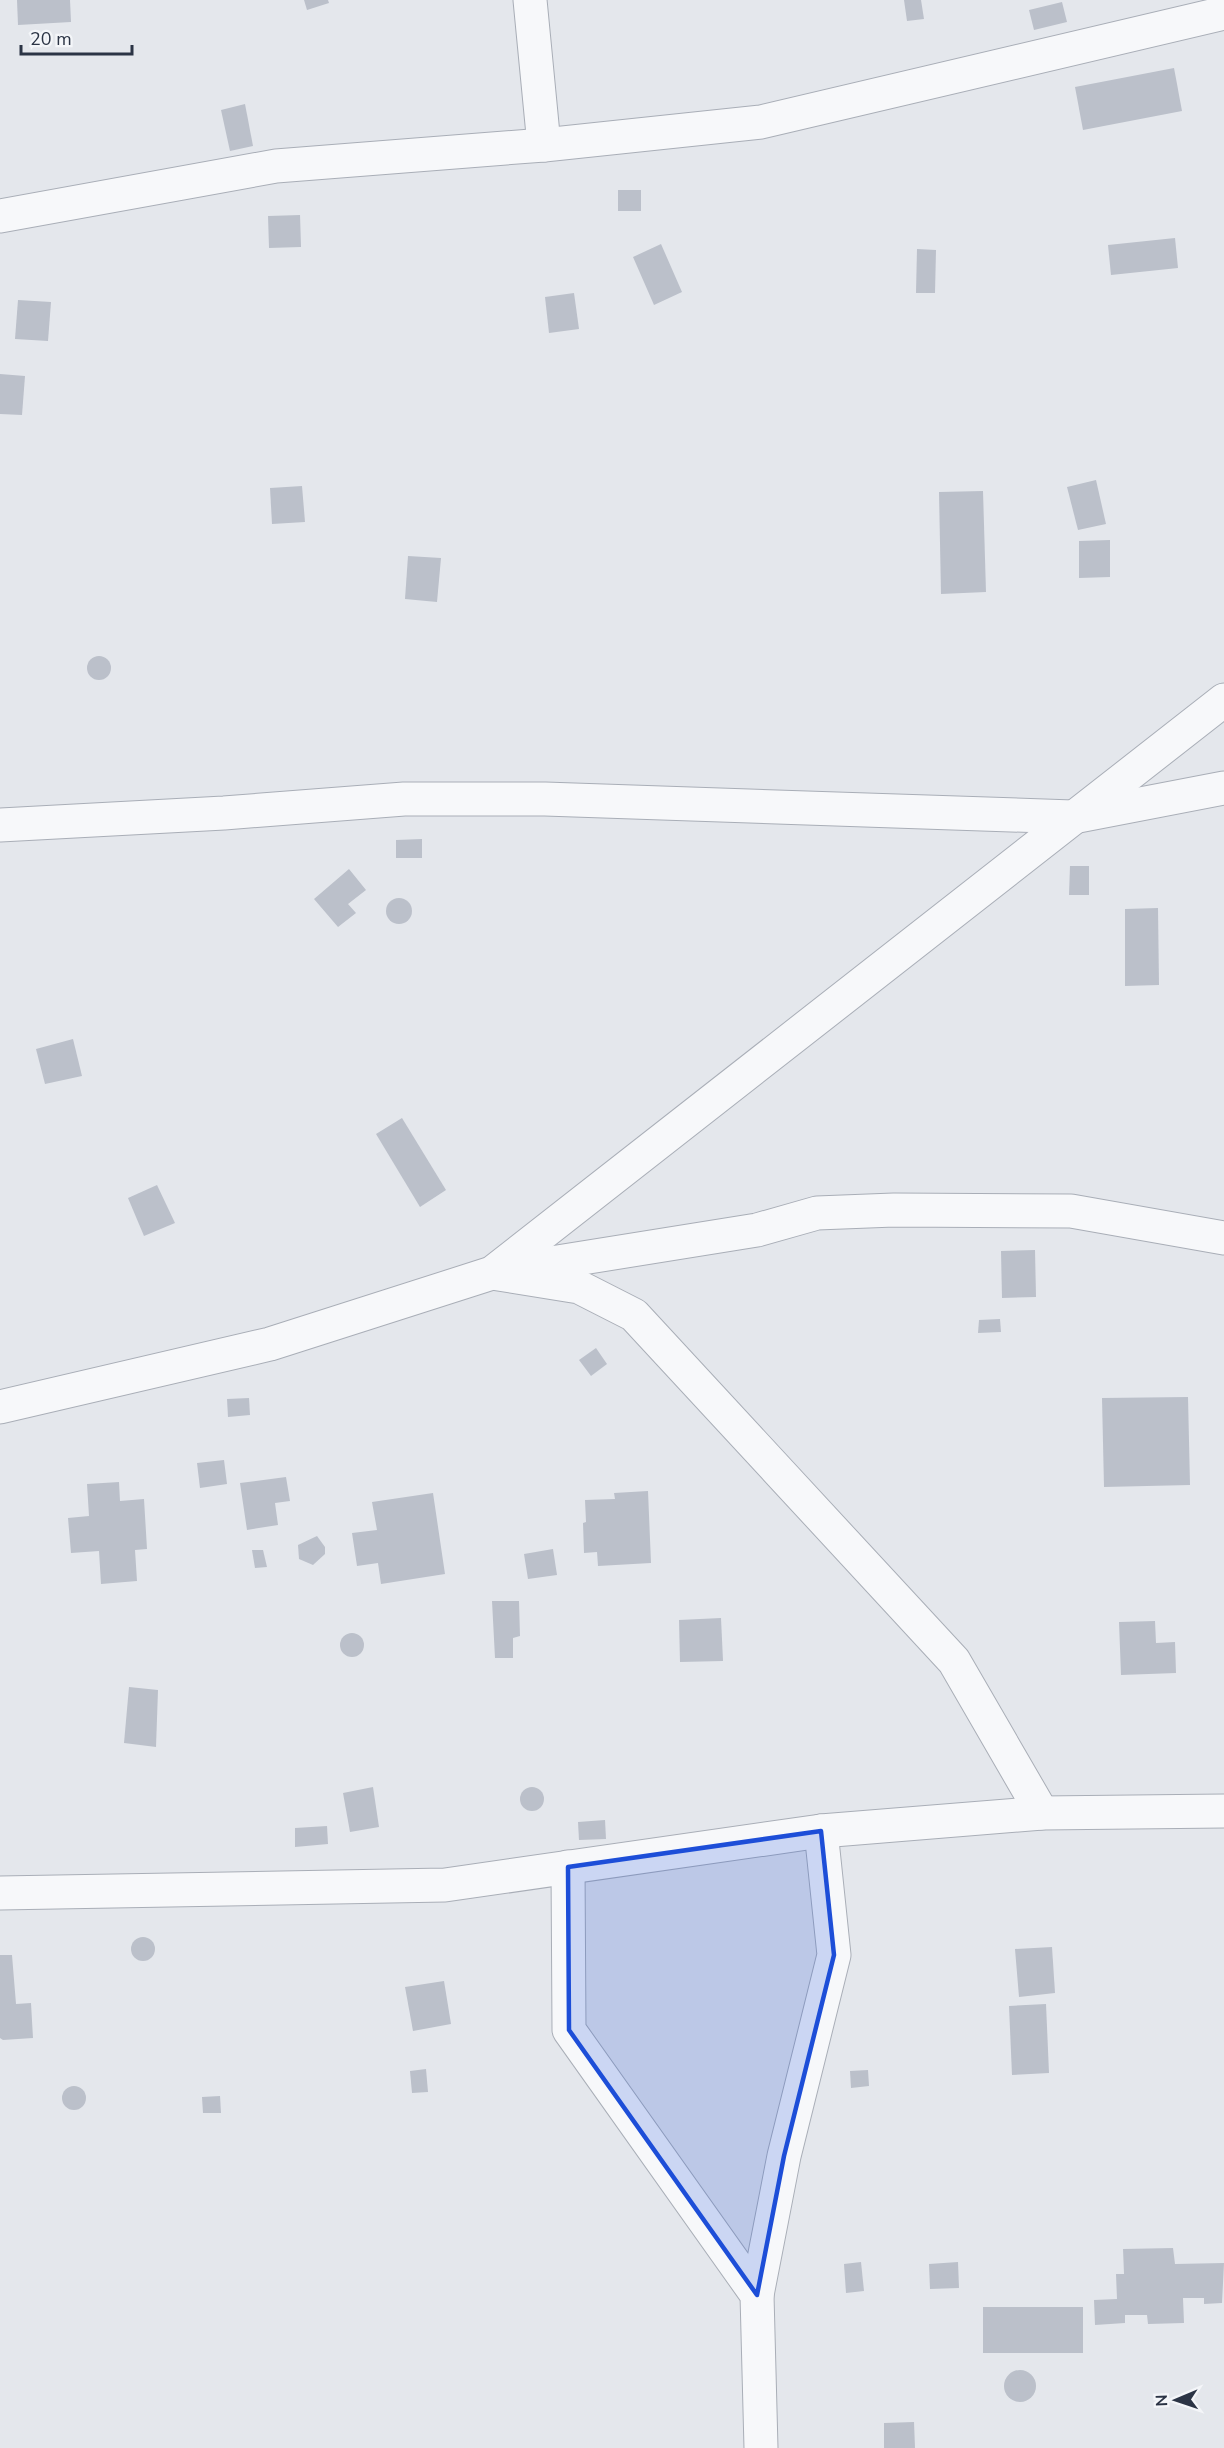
<svg xmlns="http://www.w3.org/2000/svg" width="1224" height="2448" viewBox="0 0 1224 2448" font-family="'Nunito Sans',sans-serif">
	<style>
		.building { fill: #bbc0ca }
		.lines { fill: none; stroke-linecap: round; stroke-linejoin: round }
		.minor-casing { stroke: #a9aeb7; stroke-width: 35 }
		.minor { stroke: #f7f8fa; stroke-width: 33 }
		.marked { fill: #1d4ed8; fill-opacity: 0.2; stroke: #1d4ed8; stroke-width: 4.5; stroke-linejoin: round }
	</style>
	<rect width="100%" height="100%" fill="#e4e7ec"/>
	<!-- building -->
	<g class="building">
		<polygon points="17,0 70,0 71,22 18,25"/>
		<polygon points="304,0 328,0 329,3 307,10"/>
		<polygon points="904,0 921,0 924,19 907,21"/>
		<polygon points="1062,2 1067,22 1034,30 1029,10"/>
		<polygon points="1174,68 1182,111 1083,130 1075,87"/>
		<polygon points="245,104 253,146 230,151 221,110"/>
		<rect x="618" y="190" width="23" height="21"/>
		<polygon points="300,215 301,247 269,248 268,216"/>
		<polygon points="1175,238 1178,268 1111,275 1108,245"/>
		<polygon points="661,244 682,292 654,305 633,257"/>
		<polygon points="917,249 936,250 935,293 916,293"/>
		<polygon points="574,293 579,329 549,333 545,297"/>
		<polygon points="18,300 51,302 48,341 15,339"/>
		<polygon points="0,374 25,376 22,415 0,414"/>
		<polygon points="1096,480 1106,524 1078,530 1067,487"/>
		<polygon points="302,486 305,522 272,524 270,488"/>
		<polygon points="983,491 986,592 941,594 939,492"/>
		<polygon points="1110,540 1110,577 1079,578 1079,541"/>
		<polygon points="408,556 441,558 437,602 405,599"/>
		<circle cx="99" cy="668" r="12"/>
		<polygon points="422,839 422,858 396,858 396,840"/>
		<polygon points="1070,866 1089,866 1089,895 1069,895"/>
		<polygon points="349,869 366,890 348,904 356,913 338,927 314,899"/>
		<circle cx="399" cy="911" r="13"/>
		<polygon points="1158,908 1159,985 1125,986 1125,909"/>
		<polygon points="73,1039 82,1076 45,1084 36,1049"/>
		<polygon points="402,1118 446,1190 420,1207 376,1134"/>
		<polygon points="157,1185 175,1223 144,1236 128,1198"/>
		<polygon points="1035,1250 1036,1297 1002,1298 1001,1251"/>
		<polygon points="1000,1319 1001,1332 978,1333 979,1320"/>
		<polygon points="596,1348 607,1364 591,1376 579,1360"/>
		<polygon points="1188,1397 1190,1485 1104,1487 1102,1398"/>
		<polygon points="249,1398 250,1415 228,1417 227,1399"/>
		<polygon points="224,1460 227,1484 200,1488 197,1463"/>
		<polygon points="286,1477 290,1501 275,1503 278,1525 247,1530 240,1483"/>
		<polygon points="119,1482 120,1501 144,1499 147,1549 135,1550 137,1581 101,1584 99,1551 71,1553 68,1518 89,1516 87,1484"/>
		<polygon points="648,1491 651,1563 598,1566 597,1552 584,1553 583,1523 586,1522 585,1500 615,1499 614,1493"/>
		<polygon points="433,1493 445,1574 381,1584 378,1563 357,1566 352,1533 377,1530 372,1502"/>
		<polygon points="317,1536 325,1547 325,1554 313,1565 299,1559 298,1545"/>
		<polygon points="553,1549 557,1575 528,1579 524,1554"/>
		<polygon points="252,1550 263,1550 267,1567 255,1568"/>
		<polygon points="492,1601 519,1601 520,1636 513,1638 513,1658 495,1658"/>
		<polygon points="721,1618 723,1661 680,1662 679,1620"/>
		<polygon points="1155,1621 1156,1643 1175,1642 1176,1673 1121,1675 1119,1622"/>
		<circle cx="352" cy="1645" r="12"/>
		<polygon points="129,1687 158,1690 156,1747 124,1743"/>
		<polygon points="373,1787 379,1827 350,1832 343,1793"/>
		<circle cx="532" cy="1799" r="12"/>
		<polygon points="605,1820 606,1839 579,1840 578,1822"/>
		<polygon points="327,1826 328,1844 295,1847 295,1828"/>
		<circle cx="143" cy="1949" r="12"/>
		<polygon points="1052,1947 1055,1993 1019,1997 1015,1949"/>
		<polygon points="0,1955 12,1955 16,2004 31,2003 33,2038 3,2040 0,2038"/>
		<polygon points="444,1981 451,2024 413,2031 405,1987"/>
		<polygon points="1046,2004 1049,2073 1012,2075 1009,2006"/>
		<polygon points="426,2069 428,2092 412,2093 410,2071"/>
		<polygon points="868,2070 869,2086 851,2088 850,2071"/>
		<circle cx="74" cy="2098" r="12"/>
		<polygon points="220,2096 221,2113 203,2113 202,2097"/>
		<polygon points="1173,2248 1175,2264 1224,2263 1222,2303 1204,2304 1204,2298 1183,2298 1184,2323 1148,2324 1147,2315 1125,2315 1125,2323 1095,2325 1094,2300 1117,2299 1116,2274 1124,2274 1123,2249"/>
		<polygon points="861,2262 864,2291 846,2293 844,2264"/>
		<polygon points="958,2262 959,2288 930,2289 929,2264"/>
		<rect x="983" y="2307" width="100" height="46"/>
		<circle cx="1020" cy="2386" r="16"/>
		<polygon points="914,2422 915,2448 884,2448 884,2423"/>
	</g>
	<g class="lines">
		<!-- minor casing -->
		<g class="minor-casing">
			<g id="minor">
				<polyline points="530,0 544,145"/>
				<polyline points="0,216 276,166 544,145 761,122 1224,13"/>
				<polyline points="0,825 224,813 404,799 545,799 1073,817 1224,788"/>
				<polyline points="520,1268 757,1230 817,1213 894,1210 1071,1211 1224,1238"/>
				<polyline points="492,1273 579,1287 634,1315 954,1661 1042,1813"/>
				<polyline points="0,1407 270,1344 492,1273 1224,700"/>
				<polyline points="568,1867 569,2030 757,2295 761,2448"/>
				<polyline points="0,1893 445,1885 821,1831 1042,1813 1224,1811"/>
				<polyline points="757,2295 784,2156 834,1955 821,1831"/>
			</g>
		</g>
		<!-- minor -->
		<use href="#minor" class="minor"/>
	</g>
	<!-- marked area -->
	<path class="marked" d="M821,1831l13,124 -50,201 -27,139 -188,-265 -1,-163z"/>
	<!-- north arrow -->
	<g transform="translate(1176 2400) rotate(268)" stroke="#f4f6f9" stroke-width="4.5" paint-order="stroke">
	<path d="M0-4.5L10 22L0 15L-10 22Z" fill="#2b3445"/>
	<text y="-9" font-size="16" font-weight="bold" text-anchor="middle" fill="#2b3445">N</text>
	</g>
	<!-- scale -->
	<path d="M21 45v9h111v-9" fill="none" stroke="#2b3445" stroke-width="3"/>
	<text x="30" y="45" font-size="18" fill="#2b3445" stroke="#f4f6f9" stroke-width="4.5" paint-order="stroke">20 m</text>
</svg>
